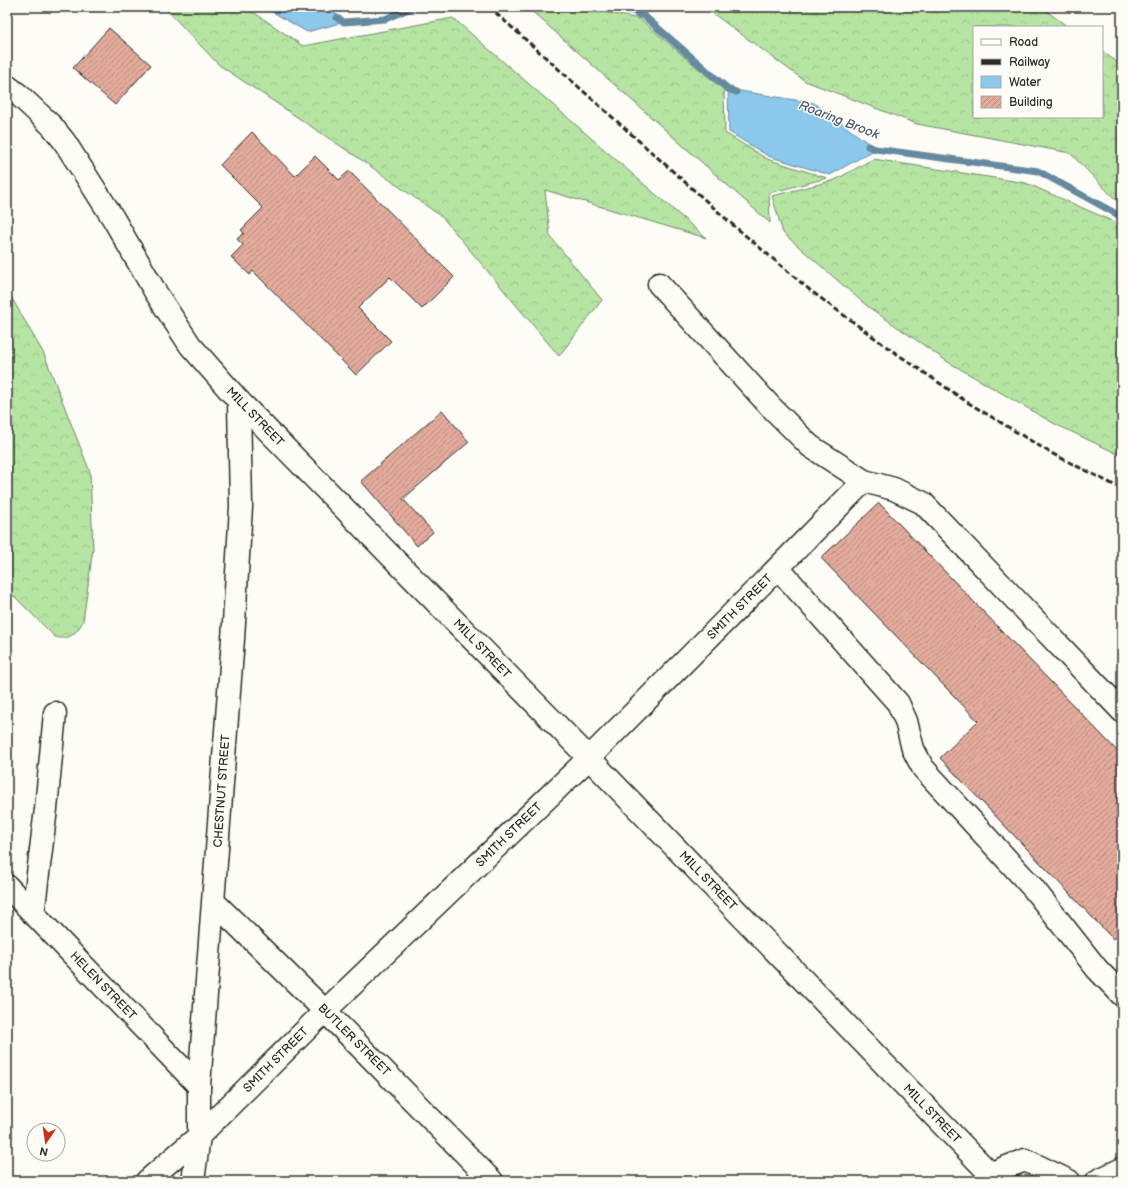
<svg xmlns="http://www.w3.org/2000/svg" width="1129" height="1188" viewBox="0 0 1129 1188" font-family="'Balsamiq Sans',sans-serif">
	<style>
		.forest { fill: url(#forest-crowns); stroke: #708867 }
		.water { fill: #8cc8ec; stroke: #65899f }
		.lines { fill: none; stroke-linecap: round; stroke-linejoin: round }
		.stream { stroke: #65899f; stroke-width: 7 }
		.building { fill: url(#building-hatch); stroke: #2b2b2b }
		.minor-casing { stroke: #2b2b2b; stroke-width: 25 }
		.minor { stroke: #fdfcf7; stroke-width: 22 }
		.rail { stroke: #2b2b2b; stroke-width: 3; stroke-dasharray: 6 3; stroke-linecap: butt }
		.labels { text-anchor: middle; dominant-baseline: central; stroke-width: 3; stroke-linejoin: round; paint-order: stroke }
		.street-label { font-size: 12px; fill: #2b2b2b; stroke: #fdfcf7 }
		.water-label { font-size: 13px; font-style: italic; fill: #485a65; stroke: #fdfcf7 }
	</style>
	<defs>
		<pattern id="forest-crowns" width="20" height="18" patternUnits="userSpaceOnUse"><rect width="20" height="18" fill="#b6e4a3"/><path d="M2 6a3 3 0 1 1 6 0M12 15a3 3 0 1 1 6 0" fill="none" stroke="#9dc48c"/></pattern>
		<pattern id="building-hatch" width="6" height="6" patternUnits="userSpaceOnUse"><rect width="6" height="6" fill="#e3ab9c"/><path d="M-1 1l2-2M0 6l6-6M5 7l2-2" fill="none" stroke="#b88b7f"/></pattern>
	</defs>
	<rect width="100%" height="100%" fill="#fdfcf7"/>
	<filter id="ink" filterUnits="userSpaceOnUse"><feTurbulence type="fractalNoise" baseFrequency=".025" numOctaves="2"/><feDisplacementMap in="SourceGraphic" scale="8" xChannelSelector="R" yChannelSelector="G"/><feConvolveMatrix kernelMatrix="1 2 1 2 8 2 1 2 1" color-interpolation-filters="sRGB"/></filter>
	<g filter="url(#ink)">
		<!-- forest -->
		<g class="forest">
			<polygon points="164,7 246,7 303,46 453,18 706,238 545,190 550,236 602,300 559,356 442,217 363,161 219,65"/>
			<polygon points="527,7 577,7 640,19 724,90 725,133 767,159 827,178 769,193 770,223"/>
			<polygon points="704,7 1041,7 1068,27 974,27 974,117 1102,117 1102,51 1122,66 1122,206 1070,153 917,124 805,81"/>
			<polygon points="873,159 1026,183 1112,221 1122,232 1122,456 1053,423 948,362 867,306 783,233 772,196 835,180"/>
			<path d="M7,290l37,64 46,118 3,77 -10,72c-6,12 -14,20 -28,16l-48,-48z"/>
		</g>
		<!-- water -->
		<g class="water">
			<polygon points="264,7 328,7 344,22 307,32"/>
			<polygon points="595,7 639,7 644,16"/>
			<polygon points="728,89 814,103 876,149 830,175 768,156 729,132"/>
		</g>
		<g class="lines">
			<!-- stream -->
			<g class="stream">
				<polyline points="637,14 644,16 728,89 736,92"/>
				<polyline points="337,18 344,22 385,19 413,7"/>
				<polyline points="868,146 876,149 1038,171 1122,217"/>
			</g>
		</g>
		<!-- building -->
		<g class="building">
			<polygon points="109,28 151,65 115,105 73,68"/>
			<polygon points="252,132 295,176 315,156 339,180 349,171 454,277 422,309 390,277 358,308 391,341 356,375 253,271 250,275 231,257 243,245 237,239 244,233 241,230 263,208 220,165"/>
			<polygon points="442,410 469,442 403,499 433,532 417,546 361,481"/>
			<polygon points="879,503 1122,756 1122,930 1113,939 940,758 978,721 821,558"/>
		</g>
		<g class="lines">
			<!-- minor casing -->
			<g class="minor-casing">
				<g id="minor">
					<polyline points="7,86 19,95 52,126 64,141 113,218 156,293 190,345 239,401 589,758 997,1181"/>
					<polyline points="659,284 770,406 810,446 864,481 894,489 923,503 1122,711"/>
					<polyline points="778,568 898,703 906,721 913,749 923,768 1033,888 1097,969 1122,995"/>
					<polyline points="7,886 199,1086"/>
					<polyline points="214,902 325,1011 492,1181"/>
					<polyline points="33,914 46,809 55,713"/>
					<polyline points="989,1174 1025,1160 1069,1181"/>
					<polyline points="147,1181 199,1136 325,1011 589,758 864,481"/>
					<polyline points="193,1181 199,1136 199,1086 233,639 241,507 239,401"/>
					<polyline points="1097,1181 1122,1169"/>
				</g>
			</g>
			<!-- minor -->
			<use href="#minor" class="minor"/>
			<!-- rail -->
			<polyline class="rail" points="489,7 733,225 811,291 887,347 967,402 1051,453 1122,489"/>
		</g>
	</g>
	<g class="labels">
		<!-- street labels -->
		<g class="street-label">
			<text transform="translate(255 417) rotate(46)">MILL STREET</text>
			<text transform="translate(740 607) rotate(-45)">SMITH STREET</text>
			<text transform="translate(482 649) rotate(46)">MILL STREET</text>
			<text transform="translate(222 791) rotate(-86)">CHESTNUT STREET</text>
			<text transform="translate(509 835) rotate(-44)">SMITH STREET</text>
			<text transform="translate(708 881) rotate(46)">MILL STREET</text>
			<text transform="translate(103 986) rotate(46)">HELEN STREET</text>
			<text transform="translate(354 1040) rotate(45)">BUTLER STREET</text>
			<text transform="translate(276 1060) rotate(-45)">SMITH STREET</text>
			<text transform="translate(932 1114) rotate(46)">MILL STREET</text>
		</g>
		<!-- water labels -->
		<g class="water-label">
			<text transform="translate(839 120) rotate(21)">Roaring Brook</text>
		</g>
	</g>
	<!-- margin -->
	<rect width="1129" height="1188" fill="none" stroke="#fdfcf7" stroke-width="24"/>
	<rect x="12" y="12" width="1105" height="1164" fill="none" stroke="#2b2b2b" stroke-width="1.5" filter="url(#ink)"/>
	<!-- legend -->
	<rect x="973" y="26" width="130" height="92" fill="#fdfcf7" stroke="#a9a8a5"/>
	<rect x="981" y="39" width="20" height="6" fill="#fdfcf7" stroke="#a9a8a5"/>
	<text x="1009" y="46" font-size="12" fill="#2b2b2b">Road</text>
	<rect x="981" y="59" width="20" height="6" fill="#2b2b2b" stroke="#a9a8a5"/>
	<text x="1009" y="66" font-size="12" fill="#2b2b2b">Railway</text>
	<rect x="981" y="76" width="20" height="12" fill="#8cc8ec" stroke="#a9a8a5"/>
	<text x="1009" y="86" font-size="12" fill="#2b2b2b">Water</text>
	<rect x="981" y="96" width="20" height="12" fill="url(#building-hatch)" stroke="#a9a8a5"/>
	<text x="1009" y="106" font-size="12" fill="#2b2b2b">Building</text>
	<!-- north arrow -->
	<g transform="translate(46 1142) rotate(193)"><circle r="19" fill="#fdfcf7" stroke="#a9a8a5"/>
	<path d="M0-3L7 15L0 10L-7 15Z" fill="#c8321e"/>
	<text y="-6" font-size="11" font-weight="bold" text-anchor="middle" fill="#2b2b2b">N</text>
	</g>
</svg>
